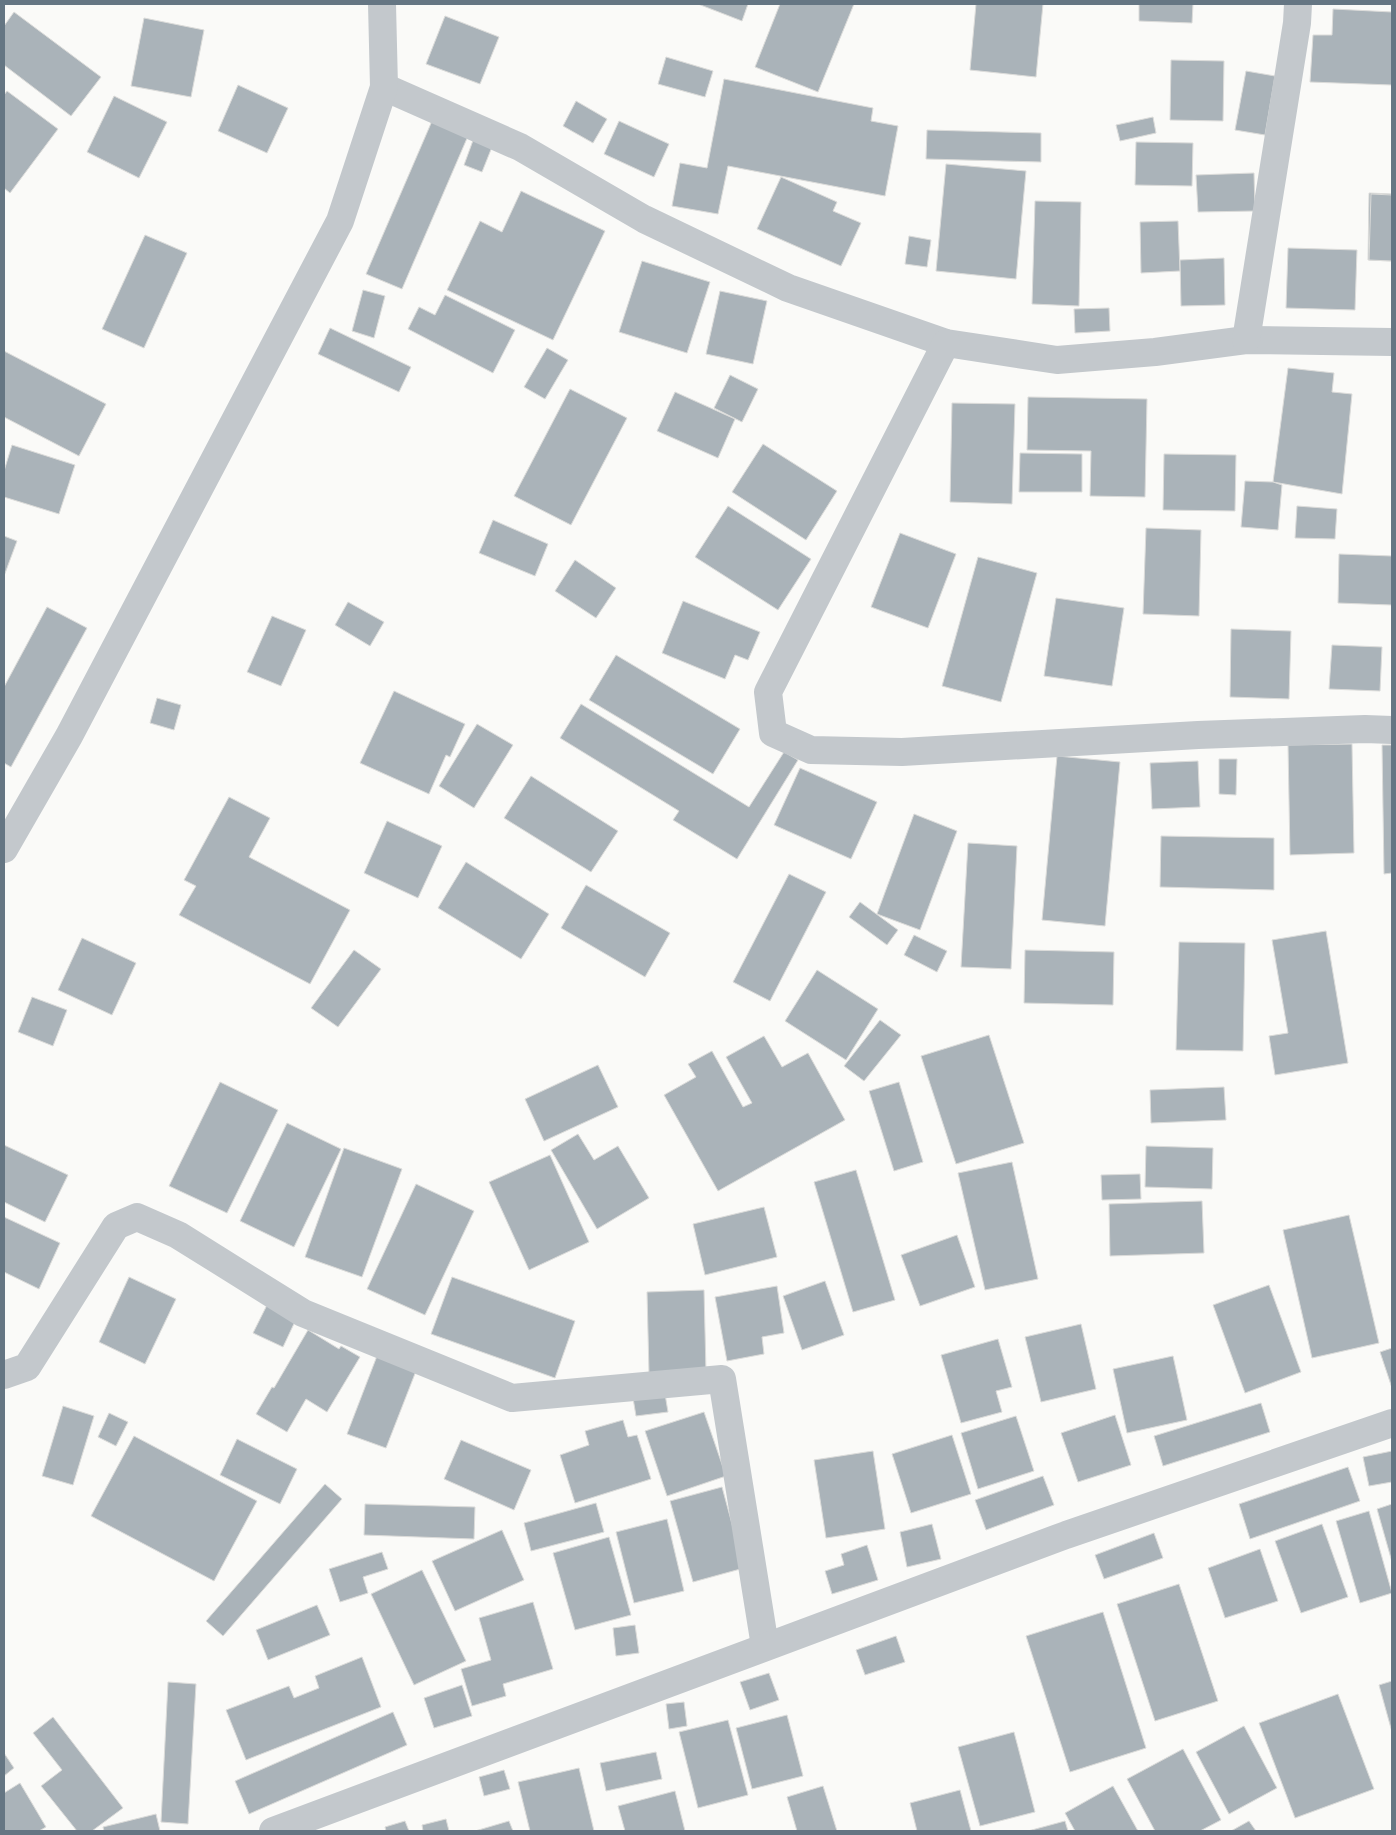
<svg xmlns="http://www.w3.org/2000/svg" width="1396" height="1835" viewBox="0 0 1396 1835" font-family="Overpass,sans-serif">
	<style>
		.building { fill: #aab3b9; stroke: #dcdcda }
		.lines { fill: none; stroke-linecap: round; stroke-linejoin: round }
		.minor { stroke: #c3c8cc; stroke-width: 28 }
		.tertiary { stroke: #c3c8cc; stroke-width: 28 }
	</style>
	<rect width="100%" height="100%" fill="#fafaf8"/>
	<!-- building -->
	<g class="building">
		<polygon points="698,4 748,4 742,21"/>
		<polygon points="780,4 854,4 818,92 755,67"/>
		<polygon points="976,4 1043,4 1036,77 970,70"/>
		<polygon points="1139,4 1193,4 1192,23 1139,21"/>
		<polygon points="1333,9 1392,12 1392,85 1310,82 1313,35 1332,35"/>
		<polygon points="14,12 101,77 71,116 4,65 4,26"/>
		<polygon points="445,16 499,37 480,84 426,64"/>
		<polygon points="144,18 204,30 191,97 131,86"/>
		<polygon points="666,57 713,71 705,97 658,84"/>
		<polygon points="1171,60 1224,61 1223,121 1170,120"/>
		<polygon points="1246,71 1275,76 1265,135 1235,130"/>
		<polygon points="724,79 873,108 871,121 898,126 885,196 728,166 718,214 672,206 680,163 707,168"/>
		<polygon points="238,85 288,108 267,153 218,131"/>
		<polygon points="7,91 58,129 10,193 4,188 4,95"/>
		<polygon points="114,96 167,122 139,178 87,152"/>
		<polygon points="576,101 607,119 593,143 563,126"/>
		<polygon points="1153,117 1156,133 1120,141 1116,125"/>
		<polygon points="432,121 468,136 402,289 366,274"/>
		<polygon points="619,121 669,144 654,177 604,154"/>
		<polygon points="927,130 1041,133 1041,162 926,159"/>
		<polygon points="475,135 494,142 482,172 464,165"/>
		<polygon points="1136,142 1193,143 1192,186 1135,185"/>
		<polygon points="946,164 1026,171 1016,279 936,271"/>
		<polygon points="1254,173 1255,211 1198,212 1196,175"/>
		<polygon points="781,177 837,202 833,211 861,223 841,266 757,229"/>
		<polygon points="521,191 605,231 553,340 447,290 480,221 502,232"/>
		<polygon points="1369,193 1392,194 1392,261 1368,260"/>
		<polygon points="1371,194 1392,195 1392,261 1369,260"/>
		<polygon points="1035,201 1081,202 1079,306 1032,304"/>
		<polygon points="1178,221 1180,271 1141,273 1140,222"/>
		<polygon points="145,235 187,253 144,348 102,329"/>
		<polygon points="909,236 931,240 927,267 905,264"/>
		<polygon points="1288,248 1357,250 1355,310 1286,308"/>
		<polygon points="1224,258 1225,305 1181,306 1180,260"/>
		<polygon points="642,261 710,282 687,353 619,332"/>
		<polygon points="363,290 385,296 374,338 352,331"/>
		<polygon points="720,291 767,301 753,364 706,354"/>
		<polygon points="445,295 515,330 493,373 408,329 419,307 435,315"/>
		<polygon points="1109,308 1110,331 1075,333 1074,309"/>
		<polygon points="330,328 411,367 399,392 318,354"/>
		<polygon points="547,348 568,360 545,399 524,387"/>
		<polygon points="4,351 106,404 79,456 4,417"/>
		<polygon points="1288,368 1334,373 1332,392 1352,394 1342,494 1273,482"/>
		<polygon points="730,375 758,389 742,422 714,408"/>
		<polygon points="570,389 627,418 571,525 514,496"/>
		<polygon points="675,392 735,419 718,458 657,431"/>
		<polygon points="1028,397 1147,399 1145,497 1090,496 1091,451 1027,450"/>
		<polygon points="952,403 1015,404 1012,504 950,502"/>
		<polygon points="763,444 837,491 806,540 732,492"/>
		<polygon points="12,445 75,465 59,514 4,497 4,471"/>
		<polygon points="1020,453 1082,454 1082,492 1019,492"/>
		<polygon points="1164,454 1236,455 1235,511 1163,510"/>
		<polygon points="1245,481 1273,482 1282,485 1278,530 1241,527"/>
		<polygon points="728,506 811,559 778,610 695,557"/>
		<polygon points="1297,506 1337,509 1335,539 1295,538"/>
		<polygon points="493,520 548,544 535,576 479,553"/>
		<polygon points="1146,528 1201,530 1199,616 1143,614"/>
		<polygon points="900,533 956,554 928,628 871,607"/>
		<polygon points="4,536 17,541 4,576"/>
		<polygon points="1339,554 1392,556 1392,605 1338,603"/>
		<polygon points="978,557 1037,573 1001,702 942,686"/>
		<polygon points="575,560 616,588 596,618 555,591"/>
		<polygon points="1056,598 1124,608 1112,686 1044,676"/>
		<polygon points="683,601 760,632 748,660 735,655 725,679 662,653"/>
		<polygon points="348,602 384,622 370,646 335,625"/>
		<polygon points="47,607 87,628 11,767 4,763 4,687"/>
		<polygon points="272,616 306,630 281,686 247,672"/>
		<polygon points="1231,629 1291,631 1289,699 1230,697"/>
		<polygon points="1332,645 1382,647 1380,691 1329,689"/>
		<polygon points="616,655 740,729 713,774 589,700"/>
		<polygon points="394,691 465,724 450,757 446,755 429,794 360,763"/>
		<polygon points="157,698 181,705 174,730 150,723"/>
		<polygon points="581,704 749,807 784,752 798,760 737,859 673,820 679,811 560,738"/>
		<polygon points="477,724 513,745 474,808 439,786"/>
		<polygon points="1352,744 1354,853 1290,855 1288,745"/>
		<polygon points="1382,745 1392,745 1392,873 1384,874"/>
		<polygon points="1057,756 1120,762 1105,926 1042,920"/>
		<polygon points="1219,759 1237,759 1236,795 1219,794"/>
		<polygon points="1198,761 1200,807 1152,809 1150,763"/>
		<polygon points="800,768 877,802 851,859 774,825"/>
		<polygon points="531,776 618,831 591,872 504,818"/>
		<polygon points="229,797 270,818 249,857 350,910 310,984 179,915 196,886 184,880"/>
		<polygon points="914,814 957,831 920,930 877,914"/>
		<polygon points="387,821 442,846 418,898 364,873"/>
		<polygon points="1161,836 1274,838 1274,890 1160,887"/>
		<polygon points="968,843 1017,846 1011,969 961,967"/>
		<polygon points="466,862 549,914 521,959 438,908"/>
		<polygon points="789,874 826,892 770,1001 733,982"/>
		<polygon points="586,885 670,933 645,977 561,928"/>
		<polygon points="860,902 898,930 887,945 849,917"/>
		<polygon points="1326,931 1348,1063 1275,1075 1269,1036 1288,1033 1272,940"/>
		<polygon points="914,935 947,951 937,972 904,955"/>
		<polygon points="82,938 136,963 112,1015 58,990"/>
		<polygon points="1179,942 1245,943 1243,1051 1176,1050"/>
		<polygon points="354,950 381,969 338,1027 311,1008"/>
		<polygon points="1025,950 1114,952 1113,1005 1024,1003"/>
		<polygon points="817,970 878,1009 846,1060 785,1021"/>
		<polygon points="32,997 67,1010 53,1046 18,1032"/>
		<polygon points="880,1020 901,1035 864,1081 844,1066"/>
		<polygon points="989,1035 1024,1143 956,1164 921,1056"/>
		<polygon points="764,1036 782,1067 808,1053 845,1120 718,1191 664,1095 696,1077 688,1064 712,1051 743,1107 752,1103 726,1057"/>
		<polygon points="598,1065 618,1107 544,1141 525,1099"/>
		<polygon points="220,1082 278,1110 227,1213 169,1186"/>
		<polygon points="899,1082 923,1162 894,1171 869,1091"/>
		<polygon points="1224,1087 1226,1120 1151,1123 1150,1090"/>
		<polygon points="287,1123 341,1149 294,1247 240,1221"/>
		<polygon points="578,1134 594,1160 618,1146 649,1198 597,1229 551,1150"/>
		<polygon points="4,1145 68,1175 45,1222 4,1202"/>
		<polygon points="1146,1146 1213,1148 1212,1189 1145,1187"/>
		<polygon points="344,1148 402,1169 362,1277 305,1257"/>
		<polygon points="550,1155 589,1242 529,1270 489,1182"/>
		<polygon points="1012,1162 1038,1279 985,1290 958,1173"/>
		<polygon points="856,1170 895,1300 853,1312 814,1182"/>
		<polygon points="1140,1174 1141,1199 1102,1200 1101,1175"/>
		<polygon points="416,1184 474,1211 425,1315 367,1289"/>
		<polygon points="1202,1201 1204,1253 1110,1256 1109,1204"/>
		<polygon points="764,1207 777,1257 705,1275 693,1224"/>
		<polygon points="1349,1215 1379,1343 1312,1358 1283,1230"/>
		<polygon points="4,1217 60,1243 39,1289 4,1272"/>
		<polygon points="957,1235 975,1287 920,1306 901,1255"/>
		<polygon points="129,1277 176,1299 145,1364 99,1342"/>
		<polygon points="452,1277 575,1321 555,1378 431,1334"/>
		<polygon points="825,1281 844,1335 802,1350 783,1296"/>
		<polygon points="1269,1285 1301,1372 1245,1393 1213,1305"/>
		<polygon points="777,1286 784,1333 762,1337 764,1354 727,1361 715,1297"/>
		<polygon points="704,1290 706,1372 649,1373 647,1292"/>
		<polygon points="270,1299 299,1313 283,1347 253,1333"/>
		<polygon points="1081,1324 1096,1389 1041,1402 1025,1337"/>
		<polygon points="308,1330 339,1349 341,1346 360,1357 327,1412 306,1399 287,1432 256,1414 272,1387 274,1388"/>
		<polygon points="998,1339 1012,1387 996,1391 1002,1412 961,1423 941,1355"/>
		<polygon points="1392,1348 1392,1388 1380,1352"/>
		<polygon points="377,1356 416,1371 386,1448 347,1434"/>
		<polygon points="1173,1356 1187,1420 1127,1433 1113,1369"/>
		<polygon points="665,1394 668,1412 636,1416 633,1398"/>
		<polygon points="1261,1403 1270,1432 1163,1466 1154,1436"/>
		<polygon points="63,1406 94,1416 73,1485 42,1476"/>
		<polygon points="704,1412 726,1476 667,1496 645,1431"/>
		<polygon points="109,1413 128,1422 116,1446 98,1437"/>
		<polygon points="1115,1415 1131,1465 1078,1482 1061,1433"/>
		<polygon points="1016,1416 1034,1471 978,1489 961,1433"/>
		<polygon points="623,1420 628,1437 637,1435 651,1479 575,1503 560,1455 589,1445 585,1431"/>
		<polygon points="952,1435 971,1494 911,1513 892,1454"/>
		<polygon points="134,1436 257,1501 214,1581 91,1516"/>
		<polygon points="237,1439 297,1469 280,1504 220,1475"/>
		<polygon points="461,1440 531,1470 514,1510 444,1479"/>
		<polygon points="873,1451 885,1529 826,1538 814,1460"/>
		<polygon points="1392,1451 1392,1482 1369,1486 1363,1457"/>
		<polygon points="1348,1467 1360,1501 1250,1539 1239,1504"/>
		<polygon points="1043,1476 1054,1505 986,1530 975,1500"/>
		<polygon points="325,1484 342,1499 223,1636 206,1621"/>
		<polygon points="722,1487 744,1568 693,1582 670,1501"/>
		<polygon points="596,1503 604,1532 531,1551 524,1523"/>
		<polygon points="365,1504 475,1507 474,1539 364,1535"/>
		<polygon points="1392,1504 1392,1562 1377,1509"/>
		<polygon points="1369,1511 1392,1593 1360,1603 1336,1521"/>
		<polygon points="667,1519 684,1591 634,1603 616,1532"/>
		<polygon points="932,1524 941,1559 907,1567 900,1532"/>
		<polygon points="1322,1524 1348,1597 1301,1613 1275,1541"/>
		<polygon points="502,1530 524,1580 455,1611 432,1561"/>
		<polygon points="1154,1533 1163,1558 1104,1579 1095,1555"/>
		<polygon points="609,1537 631,1615 575,1630 553,1553"/>
		<polygon points="867,1545 878,1580 832,1594 825,1571 844,1565 841,1554"/>
		<polygon points="1260,1549 1278,1601 1225,1618 1208,1568"/>
		<polygon points="382,1552 388,1569 363,1577 368,1593 340,1602 329,1569"/>
		<polygon points="422,1570 466,1661 414,1685 371,1594"/>
		<polygon points="1179,1584 1218,1701 1155,1721 1117,1604"/>
		<polygon points="533,1602 553,1669 503,1684 506,1696 472,1706 461,1669 491,1660 479,1618"/>
		<polygon points="317,1605 330,1635 268,1660 256,1630"/>
		<polygon points="1103,1612 1146,1748 1070,1772 1026,1636"/>
		<polygon points="635,1625 639,1653 616,1656 613,1628"/>
		<polygon points="896,1636 905,1662 865,1675 856,1650"/>
		<polygon points="362,1657 381,1707 246,1760 226,1710 289,1686 294,1698 319,1688 315,1676"/>
		<polygon points="769,1673 779,1700 750,1710 740,1682"/>
		<polygon points="1392,1681 1392,1732 1379,1685"/>
		<polygon points="168,1682 196,1684 188,1824 161,1822"/>
		<polygon points="462,1685 472,1716 434,1728 424,1698"/>
		<polygon points="1338,1694 1374,1789 1295,1818 1259,1723"/>
		<polygon points="684,1702 687,1726 669,1729 666,1704"/>
		<polygon points="393,1712 407,1745 249,1814 235,1781"/>
		<polygon points="787,1715 803,1776 752,1789 736,1728"/>
		<polygon points="53,1717 123,1808 92,1831 77,1831 41,1786 62,1770 33,1733"/>
		<polygon points="728,1720 748,1795 698,1808 679,1732"/>
		<polygon points="1244,1726 1277,1788 1229,1814 1196,1752"/>
		<polygon points="1014,1732 1035,1812 980,1826 958,1747"/>
		<polygon points="1183,1749 1221,1820 1200,1831 1155,1831 1127,1779"/>
		<polygon points="656,1752 662,1779 606,1791 600,1763"/>
		<polygon points="4,1753 14,1768 4,1776"/>
		<polygon points="579,1768 594,1831 530,1831 518,1782"/>
		<polygon points="504,1770 510,1789 484,1796 479,1777"/>
		<polygon points="20,1783 46,1827 39,1831 4,1831 4,1793"/>
		<polygon points="823,1786 837,1831 795,1831 797,1831 787,1797"/>
		<polygon points="1113,1786 1138,1831 1075,1831 1065,1813"/>
		<polygon points="960,1790 971,1831 917,1831 910,1803"/>
		<polygon points="675,1791 685,1831 625,1831 618,1806"/>
		<polygon points="156,1814 160,1831 104,1831 103,1827"/>
		<polygon points="446,1819 449,1831 423,1831 422,1825"/>
		<polygon points="405,1821 409,1831 386,1831 385,1827"/>
		<polygon points="509,1821 513,1831 475,1831"/>
		<polygon points="1065,1821 1068,1831 1028,1831"/>
		<polygon points="1249,1821 1256,1831 1231,1831"/>
	</g>
	<g class="lines">
		<!-- minor -->
		<g class="minor">
			<polyline points="384,87 520,147 644,219 788,288 946,343 1057,360 1155,352 1246,340 1392,342"/>
			<polyline points="1246,340 1297,23 1298,4"/>
			<polyline points="946,343 768,692 773,733 811,750 902,752 1198,735 1365,729 1392,730"/>
			<polyline points="4,1375 27,1367 116,1226 137,1217 178,1235 303,1313 512,1398 722,1379 765,1646"/>
		</g>
		<!-- tertiary -->
		<g class="tertiary">
			<polyline points="4,849 69,736 340,221 384,87 382,4"/>
			<polyline points="273,1831 1066,1535 1392,1423"/>
		</g>
	</g>
	<!-- border -->
	<rect width="1396" height="1835" fill="none" stroke="#657683" stroke-width="10"/>
</svg>
